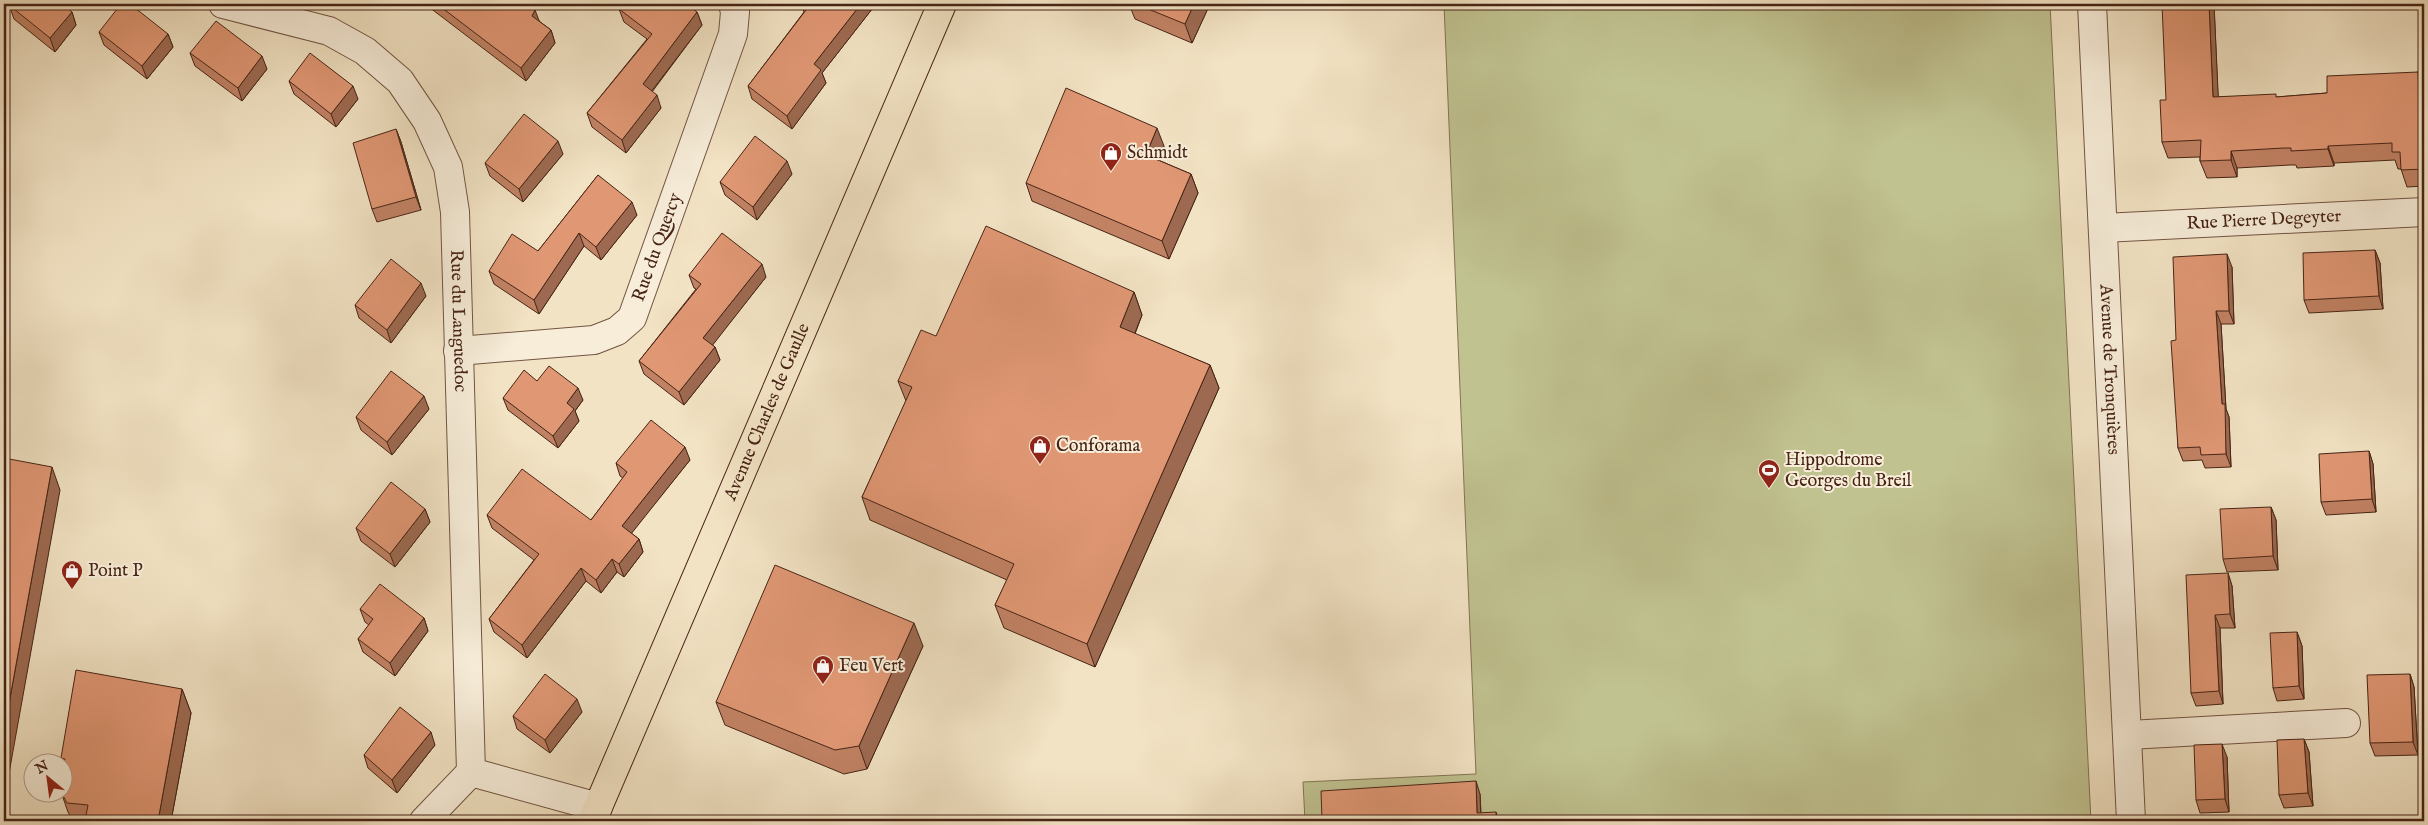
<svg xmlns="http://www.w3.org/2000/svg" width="2428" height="825" viewBox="0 0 2428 825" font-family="'IM FELL English',serif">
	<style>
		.green { fill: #c0c290; stroke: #847353 }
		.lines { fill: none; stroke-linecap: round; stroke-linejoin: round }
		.minor-casing { stroke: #725442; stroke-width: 30 }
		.major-casing { stroke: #472416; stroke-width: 30 }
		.minor { stroke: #f7edd9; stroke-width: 28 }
		.major { stroke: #f2e3c4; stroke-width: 28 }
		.wall { fill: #c18264; stroke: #472416 }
		.shaded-wall { fill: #9d6a51; stroke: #472416 }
		.building { fill: #e09774; stroke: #472416 }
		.labels { text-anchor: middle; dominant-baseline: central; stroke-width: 4; stroke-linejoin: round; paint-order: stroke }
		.poi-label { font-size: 18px; fill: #472416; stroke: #f7edd9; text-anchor: start }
		.street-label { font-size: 18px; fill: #472416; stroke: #f7edd9 }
	</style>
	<rect width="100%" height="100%" fill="#f2e3c4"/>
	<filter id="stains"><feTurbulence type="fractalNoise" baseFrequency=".004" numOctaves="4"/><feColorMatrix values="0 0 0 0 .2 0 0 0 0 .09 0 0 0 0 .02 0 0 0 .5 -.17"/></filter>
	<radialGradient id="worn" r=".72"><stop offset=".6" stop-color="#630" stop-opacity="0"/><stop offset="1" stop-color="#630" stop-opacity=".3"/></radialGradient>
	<!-- green -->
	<polygon class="green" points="1444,4 2050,4 2091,821 1305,821 1303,782 1476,774"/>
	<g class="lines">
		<!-- minor casing -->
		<g class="minor-casing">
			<g id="minor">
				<path id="s1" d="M223,4l106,27 36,20 35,30 27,40 21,46 7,45 16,560 127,35"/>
				<path id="s2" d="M2092,4l39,817"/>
				<path id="s3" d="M2103,228l321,-16"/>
				<path id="s4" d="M458,351l136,-11 23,-9 15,-13 101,-284 2,-22 -2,-8"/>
				<polyline points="2129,735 2346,723"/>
				<polyline points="424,821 471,772"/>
			</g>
		</g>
		<!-- major casing -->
		<g class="major-casing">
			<g id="major">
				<path id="s5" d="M592,821l350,-817"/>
			</g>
		</g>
		<!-- minor -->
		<use href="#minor" class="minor"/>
		<!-- major -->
		<use href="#major" class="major"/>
	</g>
	<!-- wall -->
	<g class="wall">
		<polygon points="425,4 526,4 539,21 551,30 555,43 526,81"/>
		<polygon points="615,4 687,4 697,12 702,25 652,92 661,108 626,153 592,127 587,113 647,39 624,22 619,9 620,8"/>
		<polygon points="876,4 822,73 826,83 792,129 752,99 748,86 804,12 802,7"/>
		<polygon points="1129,4 1210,4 1192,43 1135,19"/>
		<polygon points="2214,4 2218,97 2277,97 2327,93 2418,72 2424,89 2424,186 2407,187 2401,169 2398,169 2395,160 2334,163 2334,166 2297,168 2296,165 2290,165 2237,168 2237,177 2207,178 2200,161 2200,157 2168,158 2162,142"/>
		<polygon points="9,5 72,12 76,25 55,52 14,19"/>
		<polygon points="99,32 168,34 173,47 147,79 104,45"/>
		<polygon points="190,53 267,69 242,101 195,66"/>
		<polygon points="289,81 358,99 336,127 294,94"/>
		<polygon points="396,129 401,142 421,210 377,222 372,209"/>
		<polygon points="1164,146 1158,160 1191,174 1198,193 1169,259 1032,201 1026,183"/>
		<polygon points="563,154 523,202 490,176 485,163"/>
		<polygon points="792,174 757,220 725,195 720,182"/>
		<polygon points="598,175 637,215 601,260 584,246 539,314 494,284 489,271 538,251"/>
		<polygon points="2375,250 2380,263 2383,309 2309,313 2304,300"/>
		<polygon points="2232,267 2234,324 2221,324 2226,409 2229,417 2231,467 2205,468 2202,460 2183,461 2178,448 2176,340"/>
		<polygon points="689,275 766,277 712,345 715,347 720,360 684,405 644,374 639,361 696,289 694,288"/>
		<polygon points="1134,292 1142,315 1135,334 1210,365 1219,388 1095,667 1004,628 995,605 1007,580 870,520 862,497 906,401 898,381 936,336"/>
		<polygon points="426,296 391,343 359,318 355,305"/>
		<polygon points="537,381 583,400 575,411 579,421 558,448 508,410 503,398"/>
		<polygon points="429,409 392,455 361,430 356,417"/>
		<polygon points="2369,451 2373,464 2376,512 2326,515 2321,502"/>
		<polygon points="690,460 631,533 639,539 643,552 624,577 617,572 601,593 586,581 527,658 494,632 489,619 534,560 492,528 487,515 591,520 623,478 620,476 616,463"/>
		<polygon points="2271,507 2276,520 2278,570 2227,572 2223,559"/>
		<polygon points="425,509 430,522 395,567 361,541 356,528"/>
		<polygon points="2228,573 2232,586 2235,628 2220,628 2223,704 2196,706 2191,693"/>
		<polygon points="360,609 424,618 428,631 395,676 363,652 358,639 369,625 365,622"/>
		<polygon points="2297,632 2302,646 2304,699 2277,701 2273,688"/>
		<polygon points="923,646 867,769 844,774 725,725 716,702"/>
		<polygon points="2410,674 2414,687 2418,755 2375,756 2370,743"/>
		<polygon points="182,689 191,713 171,821 73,821 68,812 61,792 62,792 64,766 61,758"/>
		<polygon points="582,712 550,753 517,729 513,716"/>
		<polygon points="2304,739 2309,752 2313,806 2284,808 2279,795"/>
		<polygon points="435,745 397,793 368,768 364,755"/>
		<polygon points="2227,757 2229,812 2200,813 2196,800"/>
		<polygon points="1480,794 1481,813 1496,821 1315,821 1322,821"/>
	</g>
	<!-- shaded-wall -->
	<g class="shaded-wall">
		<polygon points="861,4 876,4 822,73 826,83 792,129 787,116 814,64"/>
		<polygon points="1194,4 1210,4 1192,43 1185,24"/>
		<polygon points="2209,4 2214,4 2219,113 2213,97"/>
		<polygon points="535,10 540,23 532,16"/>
		<polygon points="72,12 76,25 55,52 50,38"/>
		<polygon points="697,12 702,25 647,97 643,84"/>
		<polygon points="551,30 555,43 526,81 521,68"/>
		<polygon points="168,34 173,47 147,79 142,66"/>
		<polygon points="262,56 267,69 242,101 238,88"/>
		<polygon points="2418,72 2424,89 2424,141 2421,131"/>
		<polygon points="353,86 358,99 336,127 331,114"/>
		<polygon points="657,95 661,108 626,153 622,140"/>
		<polygon points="1157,128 1164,146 1153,173 1146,155"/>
		<polygon points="396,129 401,142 421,210 416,197"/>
		<polygon points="558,141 563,154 523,202 519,189"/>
		<polygon points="2328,146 2334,163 2334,166 2328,149"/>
		<polygon points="2231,151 2237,168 2237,177 2231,160"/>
		<polygon points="787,161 792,174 757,220 753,207"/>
		<polygon points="1191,174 1198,193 1169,259 1162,241"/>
		<polygon points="632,202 637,215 601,260 596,247"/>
		<polygon points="579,233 584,246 539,314 534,300"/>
		<polygon points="2375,250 2380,263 2383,309 2379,296"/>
		<polygon points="2227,254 2232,267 2234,324 2229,311"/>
		<polygon points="762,264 766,277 708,351 703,338"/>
		<polygon points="421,283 426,296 391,343 387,330"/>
		<polygon points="1134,292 1142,315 1128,350 1120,327"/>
		<polygon points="2216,311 2221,324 2226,409 2229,417 2231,467 2226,454 2222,404"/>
		<polygon points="715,347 720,360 684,405 679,392"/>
		<polygon points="1210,365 1219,388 1095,667 1087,644"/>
		<polygon points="578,388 583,400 575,411 579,421 558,448 553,436 567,403"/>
		<polygon points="424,396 429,409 392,455 387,442"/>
		<polygon points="685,447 690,460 627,539 622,526"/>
		<polygon points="2369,451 2373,464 2376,512 2372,499"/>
		<polygon points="52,467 60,490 4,801 4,731"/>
		<polygon points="2271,507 2276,520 2278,570 2273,556"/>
		<polygon points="425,509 430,522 395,567 390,554"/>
		<polygon points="639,539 643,552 624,577 619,564"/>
		<polygon points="612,559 617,572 601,593 596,580"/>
		<polygon points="581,568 586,581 527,658 522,645"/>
		<polygon points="2228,573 2232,586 2235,628 2230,614"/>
		<polygon points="2215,615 2220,628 2223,704 2219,691"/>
		<polygon points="424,618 428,631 395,676 390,663"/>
		<polygon points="914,623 923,646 867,769 859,746"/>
		<polygon points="2297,632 2302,646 2304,699 2299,686"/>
		<polygon points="2410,674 2414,687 2418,755 2413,742"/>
		<polygon points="182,689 191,713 171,821 158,821"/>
		<polygon points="577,699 582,712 550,753 545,740"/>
		<polygon points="431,732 435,745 397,793 392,780"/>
		<polygon points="2304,739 2309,752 2313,806 2308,793"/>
		<polygon points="2222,744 2227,757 2229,812 2225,799"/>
		<polygon points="1476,781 1480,794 1481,821 1477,813"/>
		<polygon points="1496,812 1499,821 1496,821"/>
	</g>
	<!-- building -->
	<g class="building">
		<polygon points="11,4 62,4 72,12 50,38 9,5"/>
		<polygon points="121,4 130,4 168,34 142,66 99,32"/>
		<polygon points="437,4 526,4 535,10 532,16 551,30 521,68"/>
		<polygon points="623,4 687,4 697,12 643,84 657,95 622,140 587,113 652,34 619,9"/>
		<polygon points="804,4 861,4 814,64 821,70 787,116 748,86 806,10 802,7"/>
		<polygon points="1136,4 1194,4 1185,24"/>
		<polygon points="2162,4 2209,4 2213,97 2276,94 2276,97 2327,93 2327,76 2418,72 2421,131 2424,131 2424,169 2401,170 2400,152 2392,152 2392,143 2328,146 2328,149 2291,151 2291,148 2284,148 2231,151 2231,160 2200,161 2201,140 2162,142 2160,100 2166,100"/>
		<polygon points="216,21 262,56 238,88 190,53"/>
		<polygon points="310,53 353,86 331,114 289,81"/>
		<polygon points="1066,88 1157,128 1146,155 1191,174 1162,241 1026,183"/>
		<polygon points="524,114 558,141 519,189 485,163"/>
		<polygon points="396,129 416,197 372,209 353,143"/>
		<polygon points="755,136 787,161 753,207 720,182"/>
		<polygon points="598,175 632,202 596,247 579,233 534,300 489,271 512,234 538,251"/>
		<polygon points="986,226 1134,292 1120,327 1210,365 1087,644 995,605 1014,564 862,497 912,387 898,381 921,330 936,336"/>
		<polygon points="722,233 762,264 703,338 715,347 679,392 639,361 701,284 689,275"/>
		<polygon points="2375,250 2379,296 2304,300 2303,253"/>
		<polygon points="2227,254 2229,311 2216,311 2222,404 2225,404 2226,454 2201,455 2200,447 2178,448 2171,341 2176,340 2173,257"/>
		<polygon points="391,259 421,283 387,330 355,305"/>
		<polygon points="549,366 578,388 567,403 574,409 553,436 503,398 524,370 537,381"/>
		<polygon points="391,371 424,396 387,442 356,417"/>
		<polygon points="651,420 685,447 622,526 639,539 619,564 612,559 596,580 581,568 522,645 489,619 539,554 487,515 522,469 591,520 627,472 616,463"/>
		<polygon points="2369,451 2372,499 2321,502 2319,454"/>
		<polygon points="4,458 52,467 4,731"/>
		<polygon points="391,482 425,509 390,554 356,528"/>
		<polygon points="2271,507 2273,556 2223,559 2220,509"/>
		<polygon points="775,565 914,623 859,746 835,750 716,702"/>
		<polygon points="2228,573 2230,614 2215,615 2219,691 2191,693 2186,575"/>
		<polygon points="380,584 424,618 390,663 358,639 373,619 360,609"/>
		<polygon points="2297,632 2299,686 2273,688 2270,633"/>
		<polygon points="76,670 182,689 158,821 85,821 88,805 67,803 61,792 62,792 62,772 65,759 61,758"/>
		<polygon points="545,674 577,699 545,740 513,716"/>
		<polygon points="2410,674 2413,742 2370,743 2367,675"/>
		<polygon points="400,707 431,732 392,780 364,755"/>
		<polygon points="2304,739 2308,793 2279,795 2277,740"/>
		<polygon points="2222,744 2225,799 2196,800 2194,745"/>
		<polygon points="1476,781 1477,813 1496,812 1496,821 1452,821 1451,818 1396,821 1315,821 1322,821 1321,791"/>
	</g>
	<!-- icons -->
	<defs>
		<g id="shop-pin" transform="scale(1.125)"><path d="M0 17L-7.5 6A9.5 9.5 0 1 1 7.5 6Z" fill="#8f2418" stroke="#f7edd9"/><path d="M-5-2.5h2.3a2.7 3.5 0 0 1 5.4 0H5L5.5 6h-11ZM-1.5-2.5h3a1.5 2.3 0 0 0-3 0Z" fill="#fff"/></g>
		<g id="stadium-pin" transform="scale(1.125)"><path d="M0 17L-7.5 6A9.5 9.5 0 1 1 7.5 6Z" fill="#8f2418" stroke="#f7edd9"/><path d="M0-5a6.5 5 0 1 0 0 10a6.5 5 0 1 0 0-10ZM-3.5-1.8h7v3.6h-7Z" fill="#fff"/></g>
	</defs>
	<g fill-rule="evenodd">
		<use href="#shop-pin" x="1111" y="153"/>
		<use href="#shop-pin" x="1040" y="446"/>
		<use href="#stadium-pin" x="1769" y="470"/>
		<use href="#shop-pin" x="72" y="571"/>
		<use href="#shop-pin" x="823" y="666"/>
	</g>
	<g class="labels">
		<!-- poi labels -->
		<g class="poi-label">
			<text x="1127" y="153">Schmidt</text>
			<text x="1056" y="446">Conforama</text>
			<text x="1785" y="460">Hippodrome<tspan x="1785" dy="21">Georges du Breil</tspan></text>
			<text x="88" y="571">Point P</text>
			<text x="839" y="666">Feu Vert</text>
		</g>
		<!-- street labels -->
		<g class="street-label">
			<text stroke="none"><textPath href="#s3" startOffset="161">Rue Pierre Degeyter</textPath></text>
			<text stroke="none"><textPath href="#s4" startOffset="256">Rue du Quercy</textPath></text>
			<text stroke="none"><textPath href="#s1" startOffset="450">Rue du Languedoc</textPath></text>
			<text stroke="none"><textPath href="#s2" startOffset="366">Avenue de Tronquières</textPath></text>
			<text stroke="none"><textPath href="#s5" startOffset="445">Avenue Charles de Gaulle</textPath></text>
		</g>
	</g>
	<!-- margin -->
	<rect width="2428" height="825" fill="none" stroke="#f2e3c4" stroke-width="20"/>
	<rect x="5" y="5" width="2418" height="815" fill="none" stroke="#472416" stroke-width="2.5"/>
	<rect x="10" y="10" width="2408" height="805" fill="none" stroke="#472416"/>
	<!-- north arrow -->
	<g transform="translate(48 778) rotate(331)"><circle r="24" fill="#f7edd9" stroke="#b19d8b"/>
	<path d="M0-4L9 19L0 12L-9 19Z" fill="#8f2418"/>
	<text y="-8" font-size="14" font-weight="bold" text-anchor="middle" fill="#472416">N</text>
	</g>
	<rect width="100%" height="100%" filter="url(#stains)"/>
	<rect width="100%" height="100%" fill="url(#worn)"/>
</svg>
